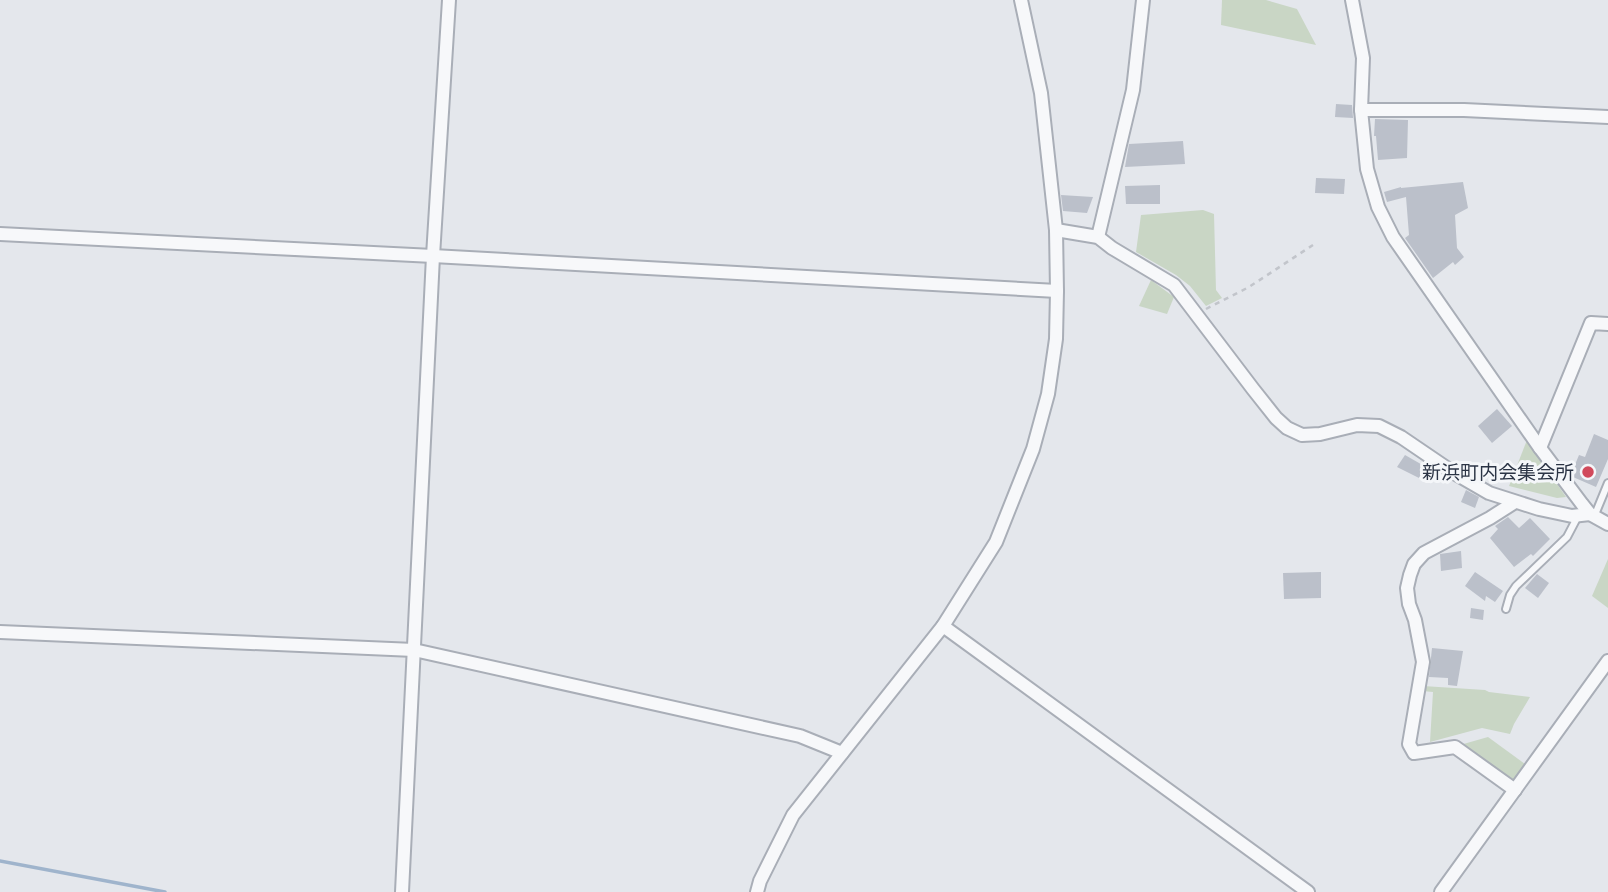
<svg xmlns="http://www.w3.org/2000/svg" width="1608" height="892" viewBox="0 0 1608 892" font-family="'PT Sans','Noto Sans JP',sans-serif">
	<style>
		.green { fill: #c9d6c5 }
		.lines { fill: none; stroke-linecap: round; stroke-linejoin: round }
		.stream { stroke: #9fb4cc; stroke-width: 3.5 }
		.building { fill: #bbc0ca }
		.service-casing { stroke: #a9aeb7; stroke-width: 10 }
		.minor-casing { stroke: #a9aeb7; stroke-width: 16 }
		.path { stroke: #c2c5cb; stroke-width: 2.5; stroke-dasharray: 5 5; stroke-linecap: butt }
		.service { stroke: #f7f8fa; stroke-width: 6 }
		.minor { stroke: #f7f8fa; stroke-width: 12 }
		.poi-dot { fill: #d1495b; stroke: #f4f6f9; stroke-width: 2.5 }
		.labels { text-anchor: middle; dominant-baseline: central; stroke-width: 6; stroke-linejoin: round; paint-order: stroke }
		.poi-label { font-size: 19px; fill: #2b3445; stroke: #f4f6f9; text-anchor: end }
	</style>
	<rect width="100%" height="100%" fill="#e4e7ec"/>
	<!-- green -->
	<g class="green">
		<polygon points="1222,0 1266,0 1297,9 1316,45 1221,25"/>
		<polygon points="1203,210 1214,214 1216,290 1222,298 1206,306 1190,286 1176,275 1136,252 1141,215"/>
		<polygon points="1151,280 1174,297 1167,314 1139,306"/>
		<polygon points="1527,440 1566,497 1557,498 1509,486"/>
		<polygon points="1608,559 1608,608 1592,596"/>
		<polygon points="1423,686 1485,690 1489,692 1530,697 1514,724 1510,734 1482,728 1430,742 1433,692 1422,691"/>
		<polygon points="1488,737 1525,764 1512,781 1460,745"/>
	</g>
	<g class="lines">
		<!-- stream -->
		<polyline class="stream" points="0,861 165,892"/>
	</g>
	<!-- building -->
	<g class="building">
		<polygon points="1336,104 1352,105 1353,118 1335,117"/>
		<polygon points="1375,119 1408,120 1407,158 1378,160 1376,136 1374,136"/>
		<polygon points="1183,141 1185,164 1125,167 1129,144"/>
		<polygon points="1316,178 1345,179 1344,194 1315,193"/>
		<polygon points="1463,182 1468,208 1455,215 1457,248 1464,257 1455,265 1453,262 1433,278 1405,238 1409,235 1406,197 1387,202 1384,192 1401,187 1401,188"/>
		<polygon points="1160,185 1160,204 1126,204 1125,186"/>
		<polygon points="1061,195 1093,197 1087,213 1063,211"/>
		<polygon points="1497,409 1512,426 1492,443 1478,426"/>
		<polygon points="1594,434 1608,440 1608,459 1596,487 1573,477 1575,473 1572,472 1579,455 1585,457"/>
		<polygon points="1405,455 1426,467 1419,478 1397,467"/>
		<polygon points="1466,490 1479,497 1475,508 1461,502"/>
		<polygon points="1508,517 1519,528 1530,518 1550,539 1533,556 1531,554 1514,567 1490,538 1498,529 1495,526"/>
		<polygon points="1461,551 1462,568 1441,571 1440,554"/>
		<polygon points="1321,572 1321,598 1284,599 1283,573"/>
		<polygon points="1475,572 1503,591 1495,602 1486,596 1485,601 1465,586"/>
		<polygon points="1537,574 1549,583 1538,598 1525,588"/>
		<polygon points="1471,608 1484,610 1483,620 1470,618"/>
		<polygon points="1432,648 1463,651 1457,686 1448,685 1448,678 1429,677"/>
	</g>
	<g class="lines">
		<!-- service casing -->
		<g class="service-casing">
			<g id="service">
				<polyline points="1594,517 1608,483"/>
				<polyline points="1506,609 1510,595 1516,586 1567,537 1578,516"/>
			</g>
		</g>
		<!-- minor casing -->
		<g class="minor-casing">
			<g id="minor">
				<polyline points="1352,0 1363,58 1361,110 1367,169 1378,207 1393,237 1540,448 1582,504 1590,514 1608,524"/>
				<polyline points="1361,110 1464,110 1608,117"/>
				<polyline points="1056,230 1098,237 1112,248 1174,285 1253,389 1276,418 1287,428 1302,435 1320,434 1357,425 1379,426 1401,437 1451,471 1489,493 1539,509 1572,516 1590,514"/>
				<polyline points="0,234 433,256 1057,291"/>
				<polyline points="1098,237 1133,90 1143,0"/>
				<polyline points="1540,448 1591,323 1608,324"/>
				<polyline points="943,626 1308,892"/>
				<polyline points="0,632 414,650 800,736 842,753"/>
				<polyline points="1515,790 1455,747 1414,753 1409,744 1423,662 1415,620 1409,604 1407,588 1410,575 1414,564 1424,553 1490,518 1515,502"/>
				<polyline points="402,892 433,256 449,0"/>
				<polyline points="757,892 760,881 793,815 943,626 996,542 1033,449 1048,394 1056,339 1057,291 1056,230 1041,93 1021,0"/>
				<polyline points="1441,892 1608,661"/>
			</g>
		</g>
		<!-- path -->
		<polyline class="path" points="1206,309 1249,287 1313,245"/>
		<!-- service -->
		<use href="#service" class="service"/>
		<!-- minor -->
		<use href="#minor" class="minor"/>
	</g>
	<!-- markers -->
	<circle class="poi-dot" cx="1588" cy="472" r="7"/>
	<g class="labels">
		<!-- poi labels -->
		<g class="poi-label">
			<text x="1574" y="472">新浜町内会集会所</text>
		</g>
	</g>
</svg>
